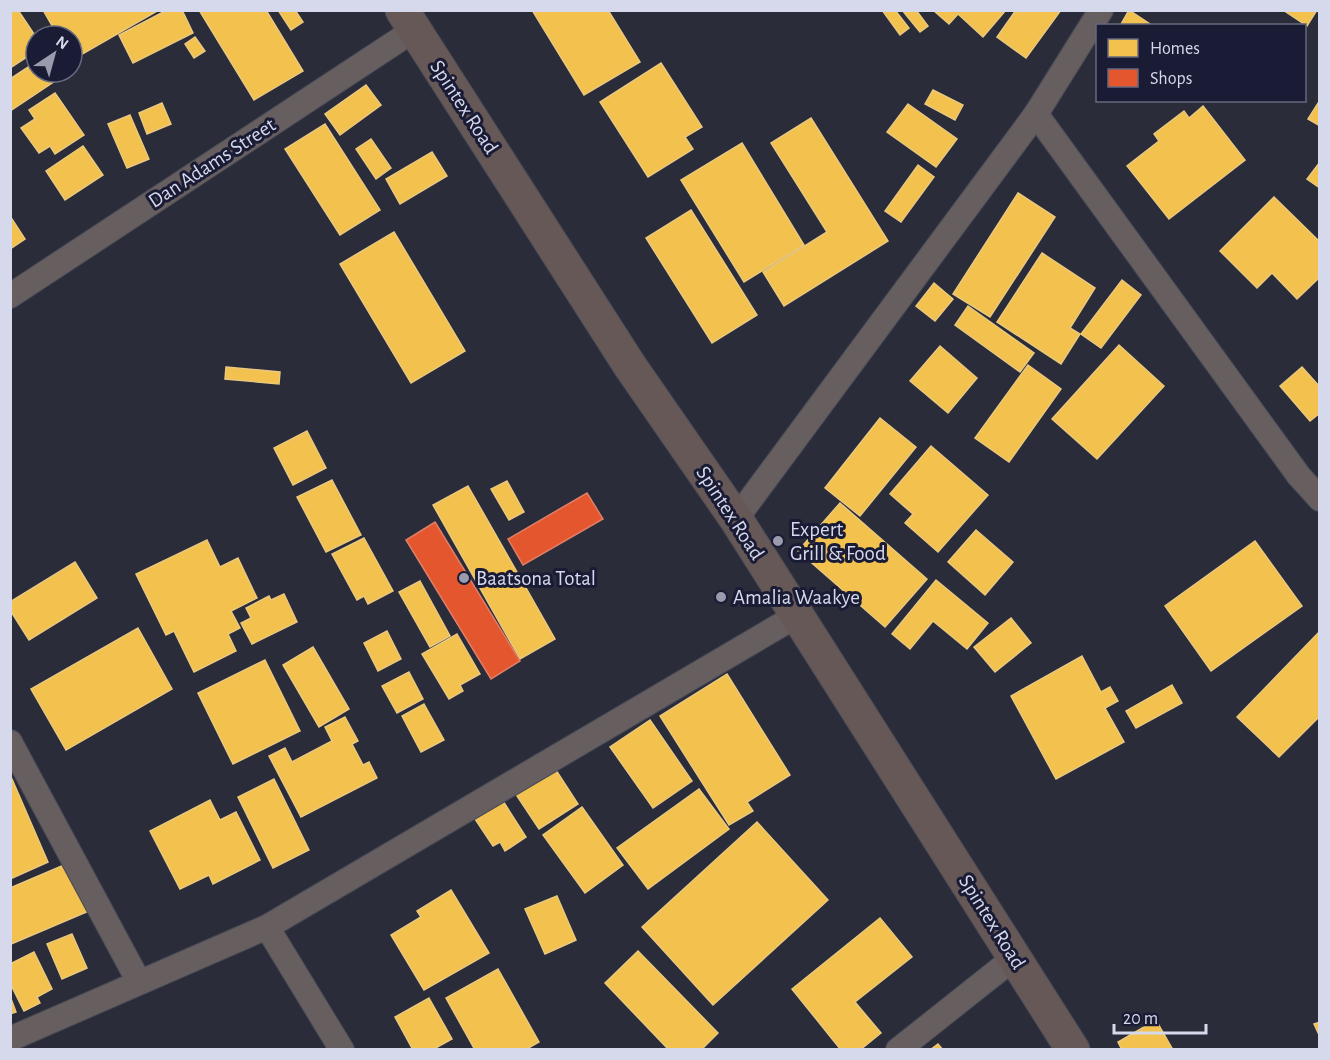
<svg xmlns="http://www.w3.org/2000/svg" width="1330" height="1060" viewBox="0 0 1330 1060" font-family="'Alegreya Sans',sans-serif">
	<style>
		.homes { fill: #f2c14e; stroke: #eac87d; stroke-width: 1.5 }
		.shops { fill: #e4572e; stroke: #e07e67; stroke-width: 1.5 }
		.lines { fill: none; stroke-linecap: round; stroke-linejoin: round }
		.street-casing { stroke: #474955; stroke-width: 26 }
		.secondary-casing { stroke: #474955; stroke-width: 35 }
		.street { stroke: #665e5f; stroke-width: 24 }
		.secondary { stroke: #665856; stroke-width: 33 }
		.poi-dot { fill: #9a9cad; stroke: #1a1c36; stroke-width: 2 }
		.labels { text-anchor: middle; dominant-baseline: central; stroke-width: 6; stroke-linejoin: round; paint-order: stroke }
		.street-label { font-size: 21px; fill: #d6d9eb; stroke: #1a1c36 }
		.poi-label { font-size: 21px; fill: #d6d9eb; stroke: #1a1c36; text-anchor: start }
	</style>
	<rect width="100%" height="100%" fill="#2a2c3a"/>
	<!-- homes -->
	<g class="homes">
		<polygon points="10,10 18,10 36,37 36,51 10,68"/>
		<polygon points="43,10 159,10 72,60 72,36 58,36"/>
		<polygon points="167,10 182,10 193,33 133,63 119,35"/>
		<polygon points="199,10 266,10 303,71 254,100"/>
		<polygon points="278,10 295,10 303,22 291,30"/>
		<polygon points="532,10 608,10 640,62 584,95"/>
		<polygon points="882,10 895,10 909,28 900,35"/>
		<polygon points="902,10 916,10 928,26 920,32"/>
		<polygon points="933,10 1006,10 983,37 958,14 949,24"/>
		<polygon points="1016,10 1061,10 1026,58 997,37"/>
		<polygon points="1129,10 1150,24 1149,26 1120,26"/>
		<polygon points="1283,10 1317,10 1307,26"/>
		<polygon points="195,37 205,51 194,58 185,44"/>
		<polygon points="36,62 36,72 62,72 64,75 10,111 10,79"/>
		<polygon points="661,63 702,127 685,137 693,149 648,177 600,102"/>
		<polygon points="366,85 381,105 340,135 325,114"/>
		<polygon points="933,90 963,105 955,120 925,104"/>
		<polygon points="55,93 84,135 55,154 50,146 39,153 21,128 35,119 29,110"/>
		<polygon points="1320,100 1320,126 1308,119"/>
		<polygon points="162,103 171,124 147,134 139,113"/>
		<polygon points="908,104 957,139 936,167 887,132"/>
		<polygon points="1203,106 1245,160 1169,219 1127,166 1159,141 1154,134 1184,111 1189,118"/>
		<polygon points="130,115 149,159 127,168 108,124"/>
		<polygon points="811,118 888,241 784,306 763,272 827,232 771,143"/>
		<polygon points="325,124 380,210 340,235 285,149"/>
		<polygon points="371,139 391,168 376,179 356,149"/>
		<polygon points="742,143 804,245 744,282 681,180"/>
		<polygon points="83,146 103,175 65,200 46,171"/>
		<polygon points="432,152 447,176 400,204 386,179"/>
		<polygon points="1320,162 1320,188 1307,179"/>
		<polygon points="918,165 934,177 901,222 885,211"/>
		<polygon points="1018,193 1055,217 990,317 953,294"/>
		<polygon points="1274,197 1320,242 1320,277 1297,299 1272,273 1257,288 1220,251"/>
		<polygon points="691,210 757,315 712,343 646,238"/>
		<polygon points="10,216 25,239 10,249"/>
		<polygon points="394,232 465,351 411,383 340,264"/>
		<polygon points="1042,253 1095,288 1070,328 1080,334 1061,364 997,322"/>
		<polygon points="1122,280 1141,295 1101,348 1081,334"/>
		<polygon points="934,283 953,299 935,321 916,306"/>
		<polygon points="968,306 1034,353 1020,372 955,325"/>
		<polygon points="1119,345 1164,386 1097,459 1052,419"/>
		<polygon points="940,346 977,378 948,413 910,381"/>
		<polygon points="1028,365 1061,389 1009,462 975,438"/>
		<polygon points="226,367 280,372 279,384 225,379"/>
		<polygon points="1302,367 1320,387 1320,413 1310,421 1280,386"/>
		<polygon points="880,418 916,447 860,516 825,488"/>
		<polygon points="307,431 326,468 293,485 274,448"/>
		<polygon points="931,446 988,495 938,552 905,523 913,514 890,494"/>
		<polygon points="332,480 361,535 326,552 297,497"/>
		<polygon points="507,481 524,512 509,520 491,489"/>
		<polygon points="468,486 555,639 520,659 433,505"/>
		<polygon points="840,503 927,579 885,627 798,551"/>
		<polygon points="976,530 1013,562 985,595 948,562"/>
		<polygon points="364,538 393,591 368,604 364,596 357,600 332,554"/>
		<polygon points="207,540 220,567 238,558 257,598 231,611 240,628 228,634 236,651 194,672 174,631 166,635 136,574"/>
		<polygon points="1255,541 1302,606 1211,671 1165,606"/>
		<polygon points="75,562 97,598 29,640 10,610 10,602"/>
		<polygon points="936,580 988,623 967,649 933,621 910,649 892,634"/>
		<polygon points="420,581 450,636 430,647 399,592"/>
		<polygon points="284,594 297,622 252,644 241,623 251,618 246,608 269,596 271,600"/>
		<polygon points="1011,618 1031,643 995,672 974,647"/>
		<polygon points="138,628 172,689 66,750 31,689"/>
		<polygon points="387,631 401,659 378,671 364,643"/>
		<polygon points="1320,631 1320,716 1279,757 1237,717"/>
		<polygon points="457,634 480,674 460,685 463,691 449,699 422,654"/>
		<polygon points="313,647 349,709 319,727 283,665"/>
		<polygon points="1082,656 1101,692 1110,687 1118,701 1105,708 1124,742 1056,779 1011,696"/>
		<polygon points="265,660 300,731 233,764 198,693"/>
		<polygon points="409,672 423,699 397,713 382,686"/>
		<polygon points="727,674 790,775 747,802 753,811 729,825 660,716"/>
		<polygon points="1172,685 1182,703 1136,728 1126,711"/>
		<polygon points="424,704 444,740 421,752 402,716"/>
		<polygon points="345,717 358,741 352,744 363,765 369,762 377,778 301,817 269,756 285,748 292,762 332,741 325,727"/>
		<polygon points="650,720 692,781 653,808 610,747"/>
		<polygon points="552,764 578,804 539,829 513,790"/>
		<polygon points="12,779 48,862 10,879 10,780"/>
		<polygon points="274,779 309,850 273,868 238,797"/>
		<polygon points="699,789 729,829 648,889 617,848"/>
		<polygon points="210,800 220,820 236,812 260,860 213,884 209,875 180,889 150,831"/>
		<polygon points="503,801 526,837 505,851 500,842 493,846 475,819"/>
		<polygon points="582,807 623,865 585,893 543,835"/>
		<polygon points="757,822 828,900 713,1005 642,927"/>
		<polygon points="71,862 91,910 11,944 10,888"/>
		<polygon points="451,890 489,953 424,990 391,935 421,917 417,911"/>
		<polygon points="557,896 576,940 545,954 525,909"/>
		<polygon points="880,918 912,957 855,1002 881,1033 860,1050 841,1050 792,989"/>
		<polygon points="72,934 87,968 62,979 47,944"/>
		<polygon points="638,951 718,1033 701,1050 669,1050 605,983"/>
		<polygon points="34,952 52,989 37,997 40,1003 24,1011 10,983 10,964"/>
		<polygon points="498,969 539,1042 525,1050 475,1050 446,998"/>
		<polygon points="10,996 16,1012 10,1014"/>
		<polygon points="429,998 452,1039 432,1050 413,1050 395,1017"/>
		<polygon points="1156,1020 1173,1050 1122,1050 1118,1042"/>
		<polygon points="1320,1022 1320,1037 1314,1024"/>
		<polygon points="938,1044 943,1050 930,1050"/>
	</g>
	<!-- shops -->
	<g class="shops">
		<polygon points="587,493 603,519 523,565 508,539"/>
		<polygon points="435,522 520,661 491,679 406,540"/>
	</g>
	<g class="lines">
		<!-- street casing -->
		<g class="street-casing">
			<g id="street">
				<polyline points="1036,114 1299,476 1320,499"/>
				<polyline points="10,296 414,30"/>
				<polyline points="736,519 1036,114 1101,10"/>
				<polyline points="10,742 139,982"/>
				<polyline points="267,927 342,1050"/>
				<polyline points="10,1039 267,927 796,616"/>
				<polyline points="898,1050 1014,958"/>
			</g>
		</g>
		<!-- secondary casing -->
		<g class="secondary-casing">
			<polyline id="secondary" points="402,10 630,366 736,519 1073,1050"/>
		</g>
		<!-- street -->
		<use href="#street" class="street"/>
		<!-- secondary -->
		<use href="#secondary" class="secondary"/>
	</g>
	<!-- markers -->
	<g class="poi-dot">
		<circle cx="778" cy="541" r="6"/>
		<circle cx="464" cy="578" r="6"/>
		<circle cx="721" cy="597" r="6"/>
	</g>
	<g class="labels">
		<!-- street labels -->
		<g class="street-label">
			<text transform="translate(464 107) rotate(57)">Spintex Road</text>
			<text transform="translate(212 163) rotate(-33)">Dan Adams Street</text>
			<text transform="translate(730 513) rotate(57)">Spintex Road</text>
			<text transform="translate(992 922) rotate(58)">Spintex Road</text>
		</g>
		<!-- poi labels -->
		<g class="poi-label">
			<text x="790" y="529">Expert<tspan x="790" dy="24">Grill &amp; Food</tspan></text>
			<text x="476" y="578">Baatsona Total</text>
			<text x="733" y="597">Amalia Waakye</text>
		</g>
	</g>
	<!-- border -->
	<rect width="1330" height="1060" fill="none" stroke="#d6d9eb" stroke-width="24"/>
	<!-- legend -->
	<rect x="1096" y="24" width="210" height="78" fill="#1a1c36" stroke="#65687e" stroke-width="1.5"/>
	<rect x="1108" y="39" width="30" height="18" fill="#f2c14e" stroke="#65687e" stroke-width="1.5"/>
	<text x="1150" y="54" font-size="18" fill="#d6d9eb">Homes</text>
	<rect x="1108" y="69" width="30" height="18" fill="#e4572e" stroke="#65687e" stroke-width="1.5"/>
	<text x="1150" y="84" font-size="18" fill="#d6d9eb">Shops</text>
	<!-- north arrow -->
	<g transform="translate(54 54) rotate(36)"><circle r="28" fill="#1a1c36" stroke="#65687e" stroke-width="1.5"/>
	<path d="M0-4.5L10 22L0 15L-10 22Z" fill="#9a9cad"/>
	<text y="-9" font-size="16" font-weight="bold" text-anchor="middle" fill="#d6d9eb">N</text>
	</g>
	<!-- scale -->
	<path d="M1114 1024v9h92v-9" fill="none" stroke="#d6d9eb" stroke-width="3"/>
	<text x="1123" y="1024" font-size="18" fill="#d6d9eb" stroke="#1a1c36" stroke-width="4.5" paint-order="stroke">20 m</text>
</svg>
